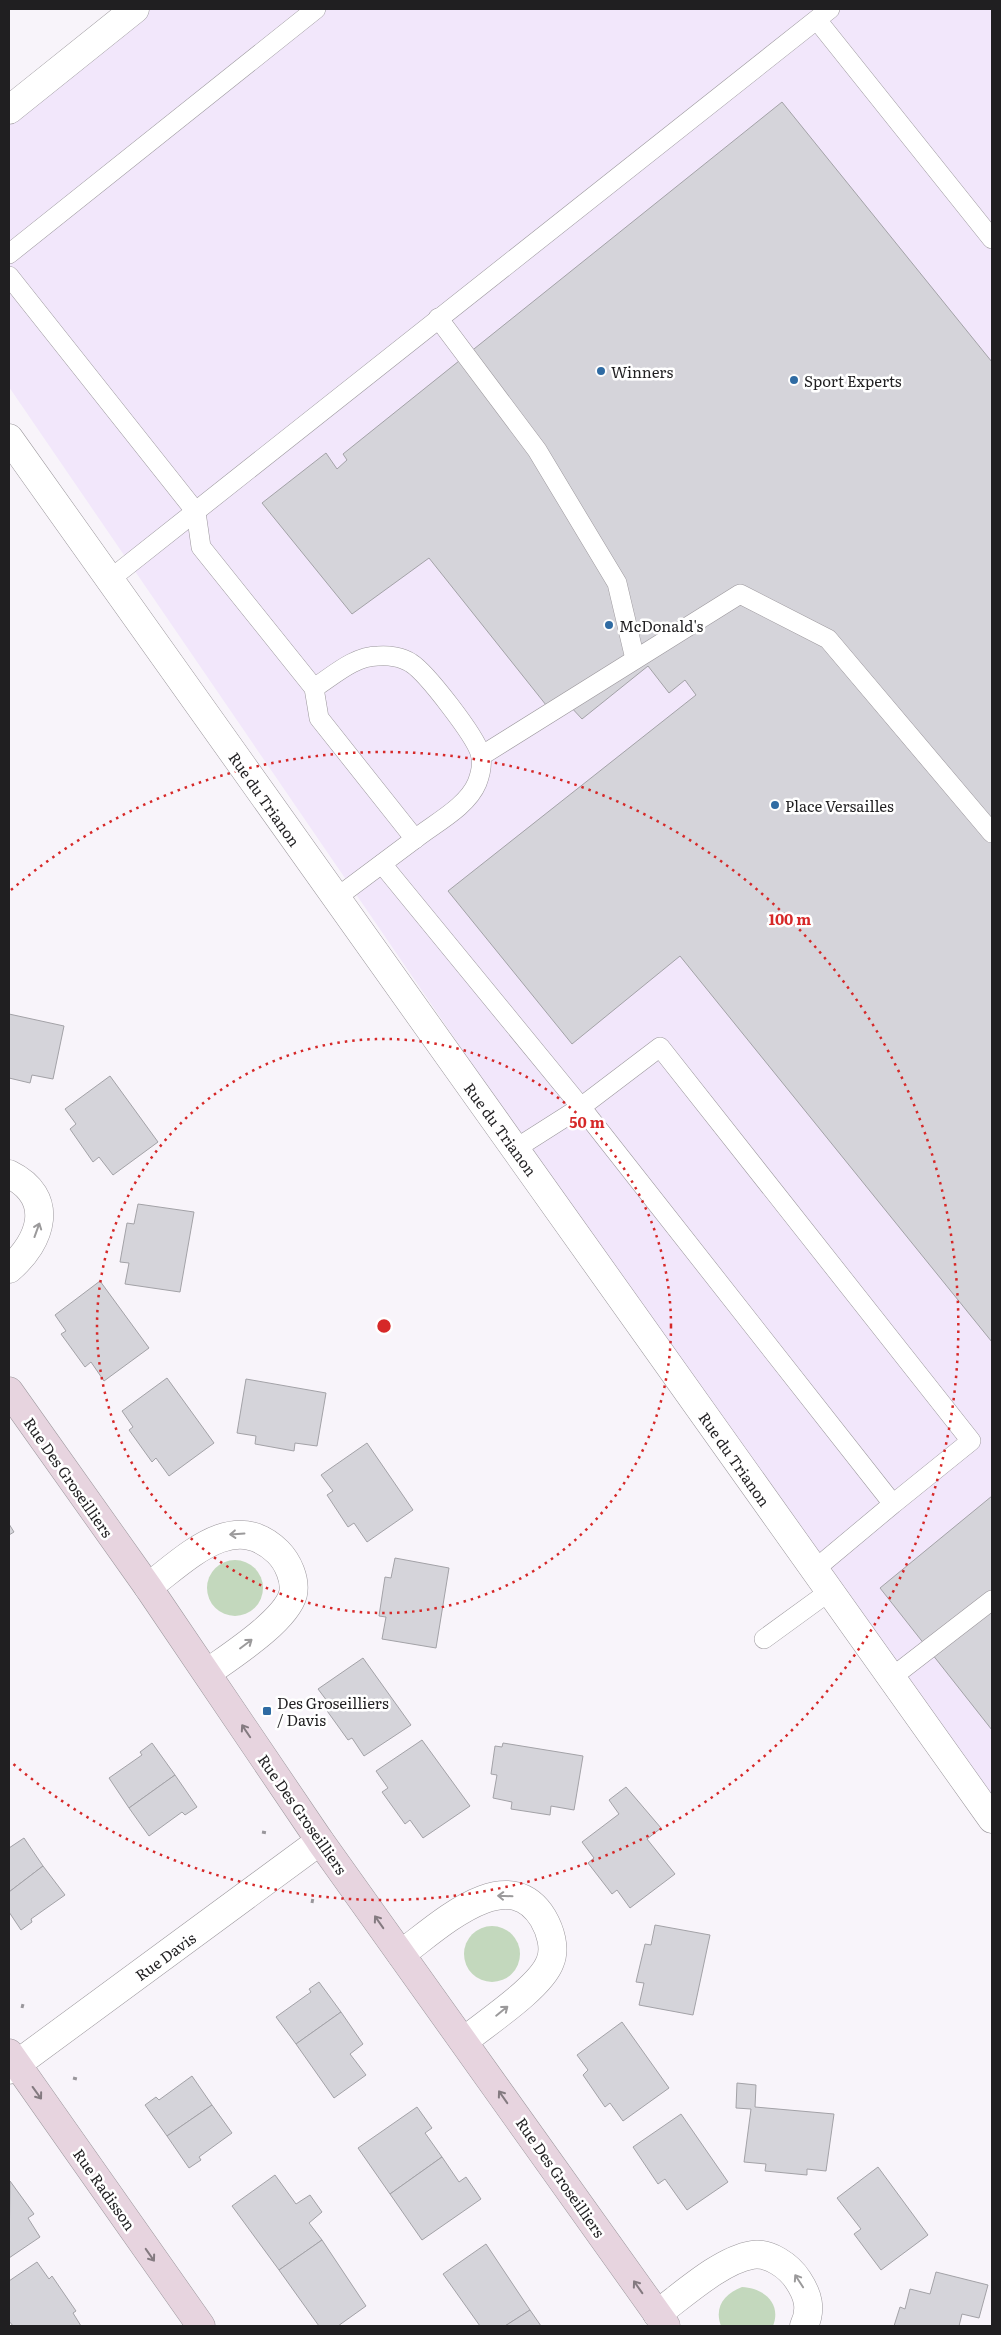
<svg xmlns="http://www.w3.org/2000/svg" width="1001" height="2335" viewBox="0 0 1001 2335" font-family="Literata,serif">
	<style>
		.commercial { fill: #f2e7fb }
		.green { fill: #c3d8bd }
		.building { fill: #d5d4da; stroke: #a3a2a7 }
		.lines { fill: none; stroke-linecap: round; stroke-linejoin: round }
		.lane-casing { stroke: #9c989d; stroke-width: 20 }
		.street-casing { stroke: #9c989d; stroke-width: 29 }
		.secondary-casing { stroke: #9c989d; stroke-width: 29 }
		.path { stroke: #99969b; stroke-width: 3; stroke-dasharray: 4 4; stroke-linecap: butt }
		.lane { stroke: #fff; stroke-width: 19 }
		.street { stroke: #fff; stroke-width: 28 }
		.secondary { stroke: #e7d4df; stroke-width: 28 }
		.oneway { stroke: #9b9a9b }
		.oneway2 { stroke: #847a80 }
		.ring { fill: none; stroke: #d62828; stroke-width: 2.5; stroke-dasharray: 2.5 5 }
		.poi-dot { fill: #2f6ba3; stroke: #fff; stroke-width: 2 }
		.labels { text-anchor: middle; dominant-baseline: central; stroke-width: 5; stroke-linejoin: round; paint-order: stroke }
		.poi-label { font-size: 15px; fill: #201f21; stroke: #fff; text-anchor: start }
		.street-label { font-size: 15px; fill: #201f21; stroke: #fff }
		.centre { fill: #d62828; stroke: #fff; stroke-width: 2.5 }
		.ring-label { font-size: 15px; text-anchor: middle; font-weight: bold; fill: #d62828; stroke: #fff; stroke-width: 5; stroke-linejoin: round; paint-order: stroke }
	</style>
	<rect width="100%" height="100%" fill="#f8f4fa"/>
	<!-- commercial -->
	<polygon class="commercial" points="145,9 992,9 992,1813 689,1381 9,387 9,125"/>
	<!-- green -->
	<g class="green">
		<circle cx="235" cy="1588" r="28"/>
		<circle cx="492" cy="1954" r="28"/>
		<path d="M742,2287c21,1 40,16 31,39h-52c-7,-19 3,-32 21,-39z"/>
	</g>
	<!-- building -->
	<g class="building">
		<polygon points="782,102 992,362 992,1342 680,956 572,1044 448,891 696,695 685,680 669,693 648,666 582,719 569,705 554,715 429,558 352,614 262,503 326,453 337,469 347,460 343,454"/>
		<polygon points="9,1014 64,1026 53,1079 32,1075 30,1083 9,1078"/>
		<polygon points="110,1076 158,1142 113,1175 99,1157 93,1162 70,1129 76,1124 65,1109"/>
		<polygon points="138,1204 194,1212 180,1292 125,1284 129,1263 120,1262 127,1223 134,1224"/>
		<polygon points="100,1281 149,1348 104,1381 91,1362 85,1367 61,1334 66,1331 55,1315"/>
		<polygon points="167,1378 214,1443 169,1476 156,1458 152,1462 129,1430 133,1427 122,1411"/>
		<polygon points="246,1379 326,1393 317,1446 295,1443 294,1451 255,1444 256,1436 237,1433"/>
		<polygon points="367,1443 413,1510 367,1542 354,1523 348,1527 327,1495 333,1491 321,1475"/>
		<polygon points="992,1496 992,1730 880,1588"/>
		<polygon points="9,1524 14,1532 9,1535"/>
		<polygon points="395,1558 449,1568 436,1648 382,1639 386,1617 379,1616 385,1577 391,1578"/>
		<polygon points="363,1658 411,1725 364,1756 352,1738 348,1740 325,1708 330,1705 318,1689"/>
		<polygon points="422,1740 470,1806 423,1838 410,1820 405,1824 382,1792 388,1788 376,1771"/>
		<polygon points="152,1743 175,1775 129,1808 109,1778 142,1755 140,1752"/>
		<polygon points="503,1743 583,1756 574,1810 551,1806 550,1815 511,1809 512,1802 493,1798 497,1775 491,1774 495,1746 502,1747"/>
		<polygon points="175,1775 197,1807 185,1815 182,1812 149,1836 129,1808"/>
		<polygon points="626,1787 661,1828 647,1839 675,1874 630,1908 617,1890 612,1894 588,1863 594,1858 582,1842 619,1814 609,1800"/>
		<polygon points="24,1838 43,1866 9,1892 9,1848"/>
		<polygon points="43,1866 65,1895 31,1919 32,1922 21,1930 9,1912 9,1892"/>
		<polygon points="655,1925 710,1935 693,2015 639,2005 644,1983 636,1982 645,1944 651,1945"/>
		<polygon points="319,1982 341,2012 296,2044 276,2017 311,1992 309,1989"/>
		<polygon points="341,2012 363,2044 350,2054 366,2075 334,2098 296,2044"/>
		<polygon points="622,2022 669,2088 623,2121 610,2103 605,2107 583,2075 588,2070 577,2055"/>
		<polygon points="192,2076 212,2105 167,2136 145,2105 156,2097 159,2100"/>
		<polygon points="737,2083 756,2085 755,2107 834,2114 826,2171 807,2169 807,2175 765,2171 766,2164 744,2162 751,2109 736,2108"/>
		<polygon points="212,2105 232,2133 199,2157 201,2160 189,2168 167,2136"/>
		<polygon points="417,2107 432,2128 425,2133 442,2157 390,2194 358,2148"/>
		<polygon points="681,2114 728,2182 687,2210 665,2179 658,2184 633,2147"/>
		<polygon points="442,2157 459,2182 466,2177 481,2199 422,2240 390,2194"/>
		<polygon points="878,2167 928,2235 881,2270 854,2234 861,2229 837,2198"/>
		<polygon points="275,2175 296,2204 310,2195 322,2212 309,2223 322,2240 279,2270 232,2206"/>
		<polygon points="10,2181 34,2214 28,2218 40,2237 9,2258"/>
		<polygon points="322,2240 366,2306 338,2326 319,2326 279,2270"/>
		<polygon points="486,2244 530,2310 505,2326 480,2326 443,2274"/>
		<polygon points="37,2262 49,2279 52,2276 76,2311 73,2313 81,2326 13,2326 9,2321 9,2281"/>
		<polygon points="936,2272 988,2285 979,2318 962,2314 959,2326 894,2326 900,2307 905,2309 910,2289 930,2294"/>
		<polygon points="530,2310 541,2326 505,2326"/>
	</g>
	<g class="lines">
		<!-- lane casing -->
		<g class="lane-casing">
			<g id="lane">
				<polyline points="817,20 992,239"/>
				<polyline points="9,254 316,9"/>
				<polyline points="9,276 196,512 201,547 314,688 319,718 415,839 336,898"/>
				<polyline points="438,318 537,450 617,583 635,659"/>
				<polyline points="109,580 830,9"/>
				<path d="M314,688c19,-12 40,-32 64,-32 10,-1 24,1 33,7 16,10 64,73 69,90 3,10 1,20 -3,30 -10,24 -42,40 -62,56"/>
				<polyline points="481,756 740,594 828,639 992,833"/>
				<polyline points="382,864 581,1107 515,1149"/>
				<polyline points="814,1570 893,1504 581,1107 660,1047 971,1441 893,1504"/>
				<polyline points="764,1639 830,1591"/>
				<polyline points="891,1678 992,1600"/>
			</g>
		</g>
		<!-- street casing -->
		<g class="street-casing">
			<g id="street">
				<polyline points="9,110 135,9"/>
				<polyline points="9,438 992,1819"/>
				<path d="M9,1174c47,23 33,67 0,95"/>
				<path d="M148,1587c38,-28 85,-79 130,-35 10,10 18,28 15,42 -7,27 -64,63 -86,79"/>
				<path d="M401,1954c35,-25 106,-95 142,-36 7,12 13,30 7,44 -9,25 -64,61 -86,79"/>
				<polyline points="9,2070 320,1841"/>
				<path d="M657,2314c26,-19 64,-54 95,-59 17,-3 37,11 46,25 10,15 14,29 6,46"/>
			</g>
		</g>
		<!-- secondary casing -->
		<g class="secondary-casing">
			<g id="secondary">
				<polyline points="9,1391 148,1587 320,1841 666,2326"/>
				<polyline points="9,2053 201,2326"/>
			</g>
		</g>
		<!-- path -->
		<g class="path">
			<polyline points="262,1832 267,1833"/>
			<polyline points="312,1903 313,1898"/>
			<polyline points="22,2008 23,2004"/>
			<polyline points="73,2078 77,2079"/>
		</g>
		<!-- lane -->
		<use href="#lane" class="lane"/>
		<!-- street -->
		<use href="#street" class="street"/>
		<!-- secondary -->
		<use href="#secondary" class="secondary"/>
	</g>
	<!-- one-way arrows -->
	<defs><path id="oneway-shaft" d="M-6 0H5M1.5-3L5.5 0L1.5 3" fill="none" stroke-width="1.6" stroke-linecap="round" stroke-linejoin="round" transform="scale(1.25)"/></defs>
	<g class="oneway">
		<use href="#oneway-shaft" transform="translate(37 1230) rotate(-70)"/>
		<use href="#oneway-shaft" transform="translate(237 1534) rotate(176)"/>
		<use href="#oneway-shaft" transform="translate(246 1644) rotate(-37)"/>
		<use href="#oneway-shaft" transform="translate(505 1896) rotate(-178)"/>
		<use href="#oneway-shaft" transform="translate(502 2011) rotate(-39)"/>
		<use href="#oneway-shaft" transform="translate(799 2281) rotate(-123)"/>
	</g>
	<g class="oneway2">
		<use href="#oneway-shaft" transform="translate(246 1731) rotate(-124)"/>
		<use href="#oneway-shaft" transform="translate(379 1922) rotate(-125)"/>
		<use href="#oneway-shaft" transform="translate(37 2093) rotate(54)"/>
		<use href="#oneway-shaft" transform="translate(503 2097) rotate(-125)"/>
		<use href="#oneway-shaft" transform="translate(150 2255) rotate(55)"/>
		<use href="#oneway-shaft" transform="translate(638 2287) rotate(-125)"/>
	</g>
	<!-- distance rings -->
	<g class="ring">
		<circle cx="384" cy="1326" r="287"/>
		<path d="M11 890A574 574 0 1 1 11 1762"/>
	</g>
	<!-- markers -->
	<g class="poi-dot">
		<circle cx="601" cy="371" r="5"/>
		<circle cx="794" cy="380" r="5"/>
		<circle cx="609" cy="625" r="5"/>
		<circle cx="775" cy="805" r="5"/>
		<rect x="262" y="1706" width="10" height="10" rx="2.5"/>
	</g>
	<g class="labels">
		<!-- poi labels -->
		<g class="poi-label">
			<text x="611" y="371">Winners</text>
			<text x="804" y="380">Sport Experts</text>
			<text x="619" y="625">McDonald's</text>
			<text x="785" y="805">Place Versailles</text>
			<text x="277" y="1702">Des Groseilliers<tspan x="277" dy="17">/ Davis</tspan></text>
		</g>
		<!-- street labels -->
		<g class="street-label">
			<text transform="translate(265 799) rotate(55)">Rue du Trianon</text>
			<text transform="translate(501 1129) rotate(54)">Rue du Trianon</text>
			<text transform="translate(735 1459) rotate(55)">Rue du Trianon</text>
			<text transform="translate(69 1477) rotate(55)">Rue Des Groseilliers</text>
			<text transform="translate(303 1814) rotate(55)">Rue Des Groseilliers</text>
			<text transform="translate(165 1956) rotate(-36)">Rue Davis</text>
			<text transform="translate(561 2177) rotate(55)">Rue Des Groseilliers</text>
			<text transform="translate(105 2189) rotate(55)">Rue Radisson</text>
		</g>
	</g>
	<circle cx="384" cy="1326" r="8" class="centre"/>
	<g class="ring-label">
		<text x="790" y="925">100 m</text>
		<text x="587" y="1128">50 m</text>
	</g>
	<!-- border -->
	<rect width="1001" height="2335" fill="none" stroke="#201f21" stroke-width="20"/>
</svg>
